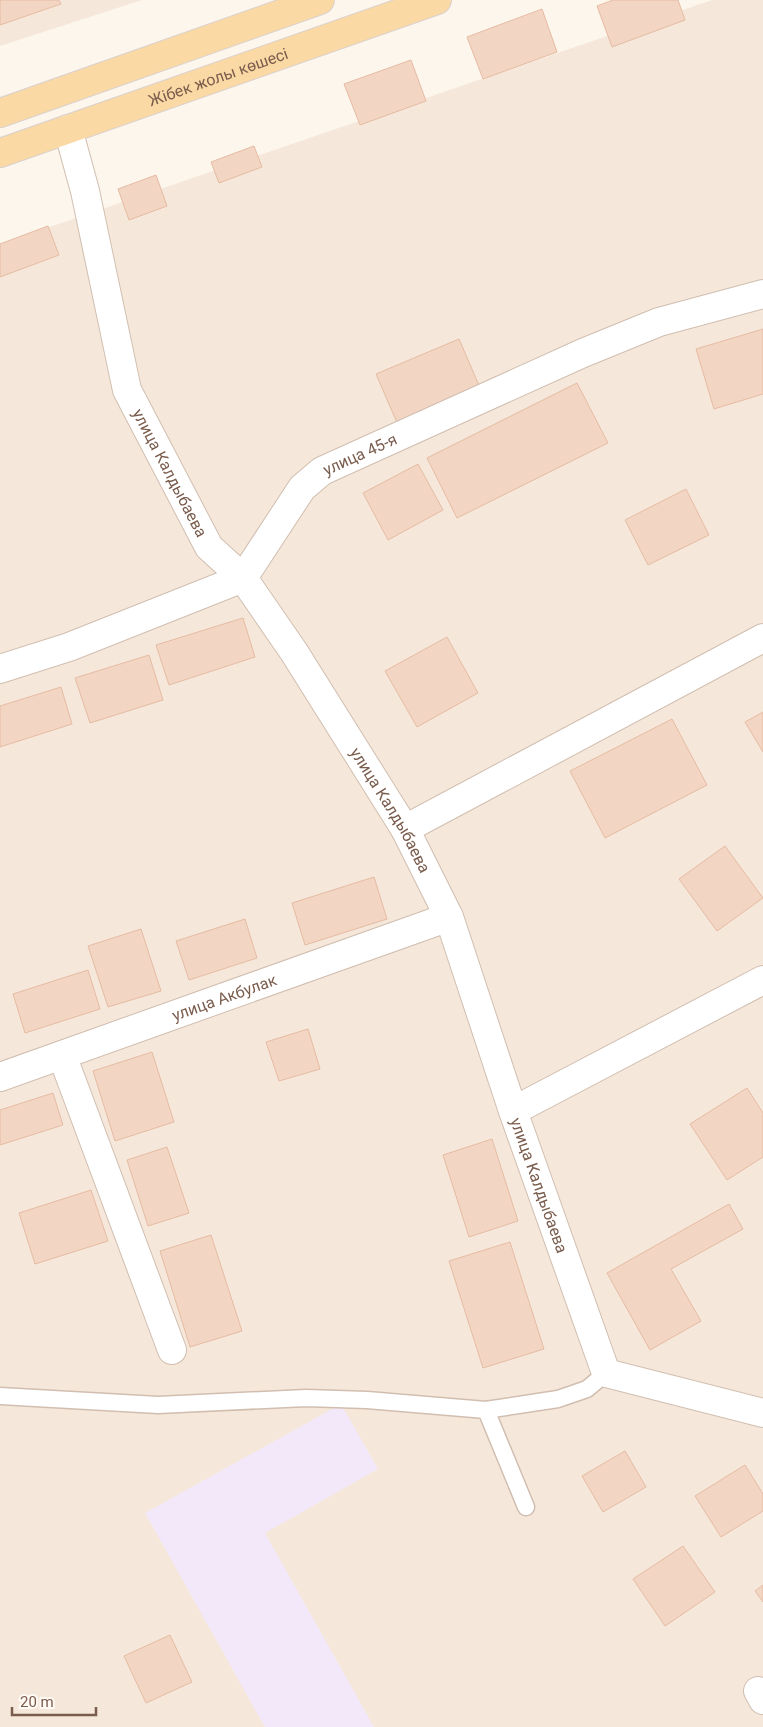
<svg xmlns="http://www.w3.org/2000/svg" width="763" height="1727" viewBox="0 0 763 1727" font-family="Roboto,sans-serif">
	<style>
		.residential { fill: #f5e8da }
		.education { fill: #f3e8fa }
		.building { fill: #f3d5c3; stroke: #e6bba3 }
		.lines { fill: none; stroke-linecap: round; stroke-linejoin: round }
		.service-casing { stroke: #d1beb0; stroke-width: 19 }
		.minor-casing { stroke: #d1beb0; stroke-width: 30 }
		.primary-casing { stroke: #dad1cd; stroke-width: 30 }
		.service { stroke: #fff; stroke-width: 16 }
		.minor { stroke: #fff; stroke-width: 28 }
		.primary { stroke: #fbd9a5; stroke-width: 28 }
		.labels { text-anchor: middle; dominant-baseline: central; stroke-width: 4.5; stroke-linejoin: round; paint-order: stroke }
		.street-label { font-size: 16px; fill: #7a5c4d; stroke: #fffaf3 }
	</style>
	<rect width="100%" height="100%" fill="#fdf6ec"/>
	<!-- residential -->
	<g class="residential">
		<polygon points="0,0 142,0 0,46"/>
		<polygon points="712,0 763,0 763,1727 0,1727 0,244"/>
	</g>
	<!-- education -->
	<polygon class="education" points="341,1404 378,1469 265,1533 374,1727 265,1727 145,1513"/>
	<!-- building -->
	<g class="building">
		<polygon points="0,0 59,0 61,4 0,25"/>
		<polygon points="613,0 678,0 685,20 612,47 597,6"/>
		<polygon points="542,9 557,52 483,79 467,37"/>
		<polygon points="411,60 426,101 360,125 344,84"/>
		<polygon points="254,146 262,167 219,183 211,162"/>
		<polygon points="156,175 167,206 129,220 118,189"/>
		<polygon points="48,226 59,255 0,277 0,244"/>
		<polygon points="763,329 763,394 714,409 696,349"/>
		<polygon points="459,339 481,390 398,425 376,374"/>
		<polygon points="577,383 608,443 457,518 427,458"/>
		<polygon points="418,464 443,510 388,540 363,493"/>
		<polygon points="686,489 709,535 648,565 625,520"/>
		<polygon points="243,618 255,657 169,685 156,645"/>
		<polygon points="447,637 478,693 417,727 385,671"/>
		<polygon points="149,655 163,700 90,723 75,678"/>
		<polygon points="61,687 72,724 0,747 0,706"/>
		<polygon points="763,712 763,752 745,722"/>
		<polygon points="672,719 707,785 605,838 570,771"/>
		<polygon points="725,846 763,898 717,931 679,879"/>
		<polygon points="374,877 387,919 305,945 292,903"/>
		<polygon points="245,919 257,958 189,980 176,941"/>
		<polygon points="141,929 161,991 108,1007 88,946"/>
		<polygon points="88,970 100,1009 25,1033 13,994"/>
		<polygon points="308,1029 320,1069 279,1081 266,1042"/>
		<polygon points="152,1052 174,1122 115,1141 93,1071"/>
		<polygon points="747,1088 763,1113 763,1157 727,1180 690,1124"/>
		<polygon points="53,1093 63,1125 0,1145 0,1110"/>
		<polygon points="492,1139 518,1221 469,1237 443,1155"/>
		<polygon points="167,1147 189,1213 148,1226 127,1160"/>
		<polygon points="91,1190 108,1241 35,1264 19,1213"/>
		<polygon points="729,1204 743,1229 671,1269 701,1321 650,1350 607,1273"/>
		<polygon points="211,1235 242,1331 190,1347 160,1251"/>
		<polygon points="510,1242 544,1349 483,1368 449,1261"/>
		<polygon points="625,1451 646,1487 603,1512 582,1476"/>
		<polygon points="745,1465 763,1494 763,1511 721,1537 695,1496"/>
		<polygon points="683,1546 715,1592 665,1626 633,1579"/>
		<polygon points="763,1585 763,1602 755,1591"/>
		<polygon points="170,1635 192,1682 146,1703 124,1656"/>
	</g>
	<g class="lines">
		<!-- service casing -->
		<g class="service-casing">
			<g id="service">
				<polyline points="0,1396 158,1405 306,1398 367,1400 486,1410 558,1399 587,1389 606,1373"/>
				<polyline points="486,1410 526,1507"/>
			</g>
		</g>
		<!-- minor casing -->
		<g class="minor-casing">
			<g id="minor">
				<path id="s1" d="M68,129l17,62 42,199 82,157 34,31 51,74 111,177 44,88 64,194 93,262 157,40"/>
				<path id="s2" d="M0,669l69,-22 174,-69 59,-90 20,-17 261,-118 76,-31 104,-28"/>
				<polyline points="405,829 763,638"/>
				<polyline points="62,1055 172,1350"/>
				<path id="s3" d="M0,1077l449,-160"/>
				<polyline points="513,1111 763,980"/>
				<polyline points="758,1691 763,1700"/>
			</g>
		</g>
		<!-- primary casing -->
		<g class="primary-casing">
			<g id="primary">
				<polyline points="0,113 320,0"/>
				<path id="s4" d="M0,153l437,-153"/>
			</g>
		</g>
		<!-- service -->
		<use href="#service" class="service"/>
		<!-- minor -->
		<use href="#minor" class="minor"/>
		<!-- primary -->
		<use href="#primary" class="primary"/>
	</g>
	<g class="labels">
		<!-- street labels -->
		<g class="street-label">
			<text stroke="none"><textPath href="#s4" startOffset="231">Жібек жолы көшесі</textPath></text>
			<text stroke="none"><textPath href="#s2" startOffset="435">улица 45-я</textPath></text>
			<text stroke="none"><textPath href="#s1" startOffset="361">улица Калдыбаева</textPath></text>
			<text stroke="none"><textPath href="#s1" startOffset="766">улица Калдыбаева</textPath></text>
			<text stroke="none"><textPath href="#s3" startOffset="238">улица Акбулак</textPath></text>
			<text stroke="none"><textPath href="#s1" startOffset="1171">улица Калдыбаева</textPath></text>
		</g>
	</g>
	<!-- scale -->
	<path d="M12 1707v8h84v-8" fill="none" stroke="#7a5c4d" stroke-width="2.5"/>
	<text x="20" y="1707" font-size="15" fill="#7a5c4d" stroke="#fffaf3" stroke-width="4" paint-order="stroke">20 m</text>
</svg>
